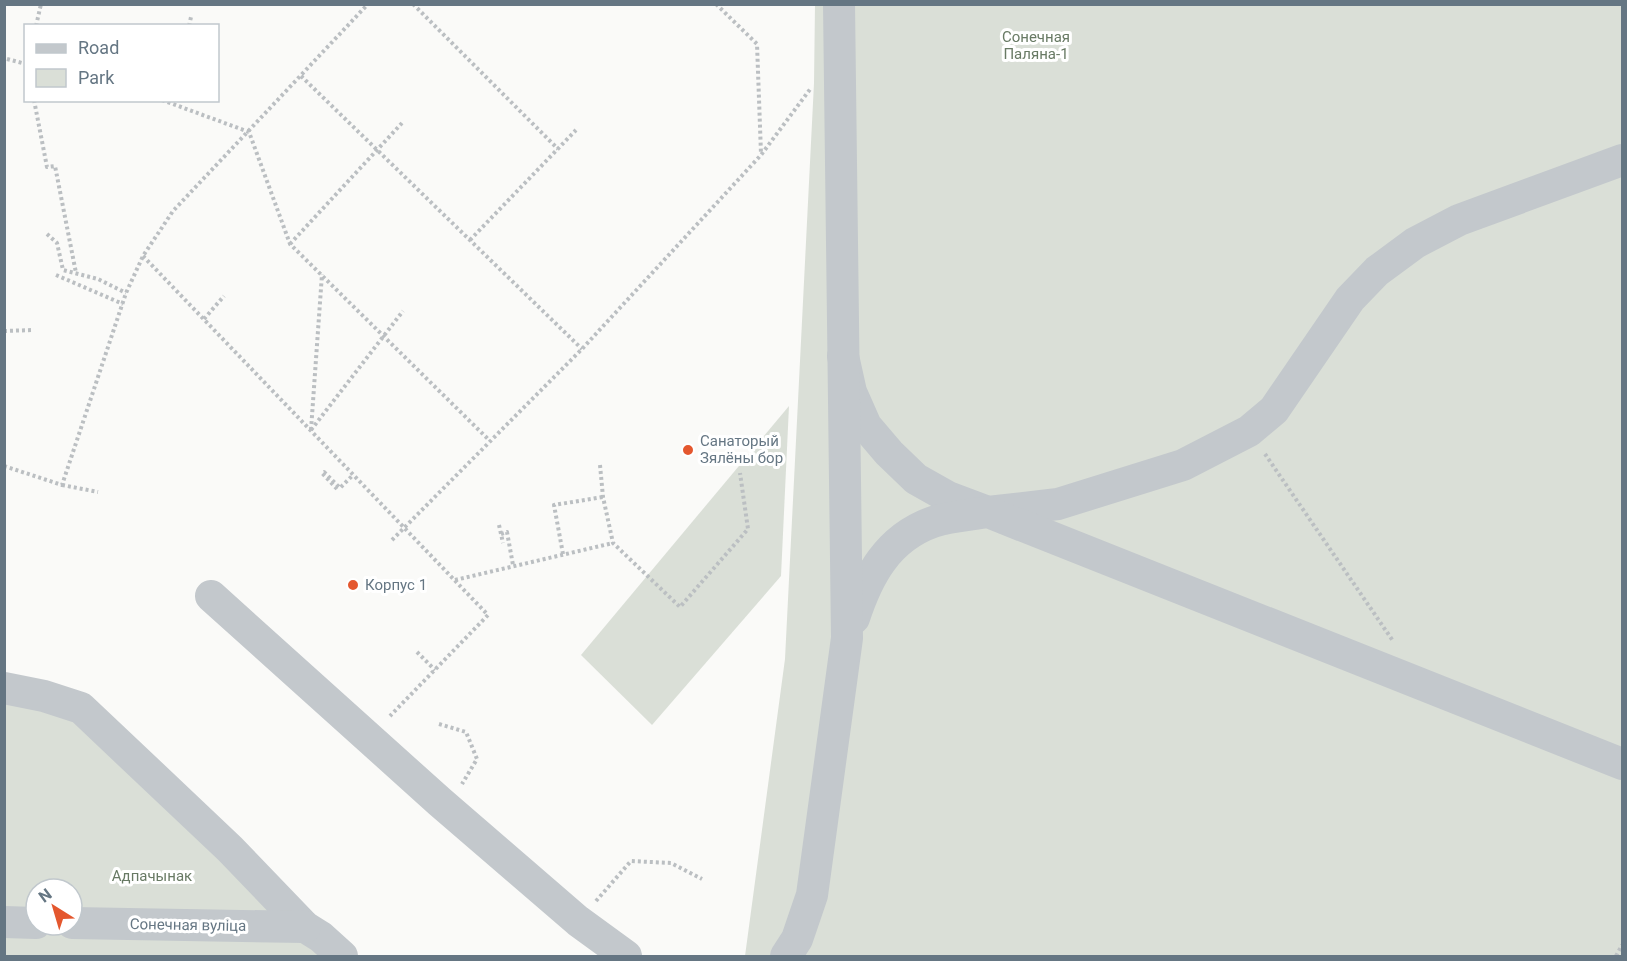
<svg xmlns="http://www.w3.org/2000/svg" width="1627" height="961" viewBox="0 0 1627 961" font-family="Roboto,sans-serif">
	<style>
		.green { fill: #dadfd7; fill-rule: evenodd }
		.lines { fill: none; stroke-linecap: round; stroke-linejoin: round }
		.path { stroke: #bbbfc2; stroke-width: 4; stroke-dasharray: 3 3; stroke-linecap: butt }
		.minor { stroke: #c3c8cc; stroke-width: 32 }
		.poi-dot { fill: #e4572e; stroke: #fff; stroke-width: 2 }
		.labels { text-anchor: middle; dominant-baseline: central; stroke-width: 6; stroke-linejoin: round; paint-order: stroke }
		.park-label { font-size: 15px; fill: #687a64; stroke: #fff }
		.poi-label { font-size: 15px; fill: #657683; stroke: #fff; text-anchor: start }
		.street-label { font-size: 15px; fill: #657683; stroke: #fff }
	</style>
	<rect width="100%" height="100%" fill="#fafaf8"/>
	<!-- green -->
	<g class="green">
		<polygon points="815,5 1622,5 1622,956 745,956 785,659 814,83"/>
		<polygon points="789,406 781,576 652,725 581,655"/>
		<path d="M4,677l37,11 315,268h-351zM36,889h36v36h-36z"/>
	</g>
	<g class="lines">
		<!-- path -->
		<g class="path">
			<polyline points="413,4 558,149"/>
			<polyline points="716,4 757,44 761,154"/>
			<polyline points="36,26 41,4"/>
			<polyline points="189,26 191,17"/>
			<polyline points="7,59 26,64"/>
			<polyline points="301,76 582,349"/>
			<polyline points="34,100 47,167 55,166 76,273"/>
			<polyline points="162,100 249,132 290,244 489,440"/>
			<polyline points="47,234 57,243 63,270 98,279 126,293"/>
			<polyline points="470,240 576,130"/>
			<polyline points="290,244 402,123"/>
			<polyline points="143,256 488,615 390,716"/>
			<polyline points="56,275 123,304"/>
			<polyline points="204,319 224,296"/>
			<polyline points="4,331 34,330"/>
			<polyline points="311,430 322,274"/>
			<polyline points="311,430 403,311"/>
			<polyline points="1265,454 1393,641"/>
			<polyline points="600,465 603,497 613,543 680,607 748,529 740,473"/>
			<polyline points="4,466 62,485 126,293 143,256 173,211 368,4"/>
			<polyline points="62,485 98,492"/>
			<polyline points="337,489 322,473 324,472 340,488 353,475"/>
			<polyline points="499,525 503,543"/>
			<polyline points="501,534 507,532 513,565"/>
			<polyline points="392,540 582,349 761,155 811,88"/>
			<polyline points="563,554 554,505 603,497"/>
			<polyline points="455,580 613,543"/>
			<polyline points="417,652 435,670"/>
			<polyline points="439,724 466,732 477,759 462,784"/>
			<polyline points="596,901 631,861 671,863 702,879"/>
			<polyline points="1616,956 1622,945"/>
		</g>
		<!-- minor -->
		<g class="minor">
			<polyline points="843,356 851,392 866,426 889,453 916,479 948,497 988,512 1058,504 1183,465 1249,431 1274,410 1350,299 1377,271 1415,243 1459,220 1622,160"/>
			<polyline points="211,596 440,802 578,921 626,956"/>
			<path d="M854,618c14,-43 34,-80 79,-96 17,-6 37,-7 55,-10l634,252"/>
			<polyline points="4,688 44,696 81,708 230,849 305,927 321,937 342,956"/>
			<polyline points="4,922 36,923"/>
			<polyline points="72,923 305,927"/>
			<polyline points="786,956 797,939 812,895 847,638 839,4"/>
		</g>
	</g>
	<!-- markers -->
	<g class="poi-dot">
		<circle cx="688" cy="450" r="6"/>
		<circle cx="353" cy="585" r="6"/>
	</g>
	<g class="labels">
		<!-- park labels -->
		<g class="park-label">
			<text x="1036" y="37">Сонечная<tspan x="1036" dy="17">Паляна-1</tspan></text>
			<text x="152" y="876">Адпачынак</text>
		</g>
		<!-- poi labels -->
		<g class="poi-label">
			<text x="700" y="441">Санаторый<tspan x="700" dy="17">Зялёны бор</tspan></text>
			<text x="365" y="585">Корпус 1</text>
		</g>
		<!-- street labels -->
		<g class="street-label">
			<text transform="translate(188 925) rotate(1)">Сонечная вуліца</text>
		</g>
	</g>
	<!-- border -->
	<rect width="1627" height="961" fill="none" stroke="#657683" stroke-width="12"/>
	<!-- legend -->
	<rect x="24" y="24" width="195" height="78" fill="#ffffff" stroke="#c1c8cd" stroke-width="1.5"/>
	<rect x="36" y="44" width="30" height="9" fill="#c3c8cc" stroke="#c1c8cd" stroke-width="1.5"/>
	<text x="78" y="54" font-size="18" fill="#657683">Road</text>
	<rect x="36" y="69" width="30" height="18" fill="#dadfd7" stroke="#c1c8cd" stroke-width="1.5"/>
	<text x="78" y="84" font-size="18" fill="#657683">Park</text>
	<!-- north arrow -->
	<g transform="translate(54 907) rotate(323)"><circle r="28" fill="#ffffff" stroke="#c1c8cd" stroke-width="1.5"/>
	<path d="M0-4.5L10 22L0 15L-10 22Z" fill="#e4572e"/>
	<text y="-9" font-size="16" font-weight="bold" text-anchor="middle" fill="#657683">N</text>
	</g>
</svg>
